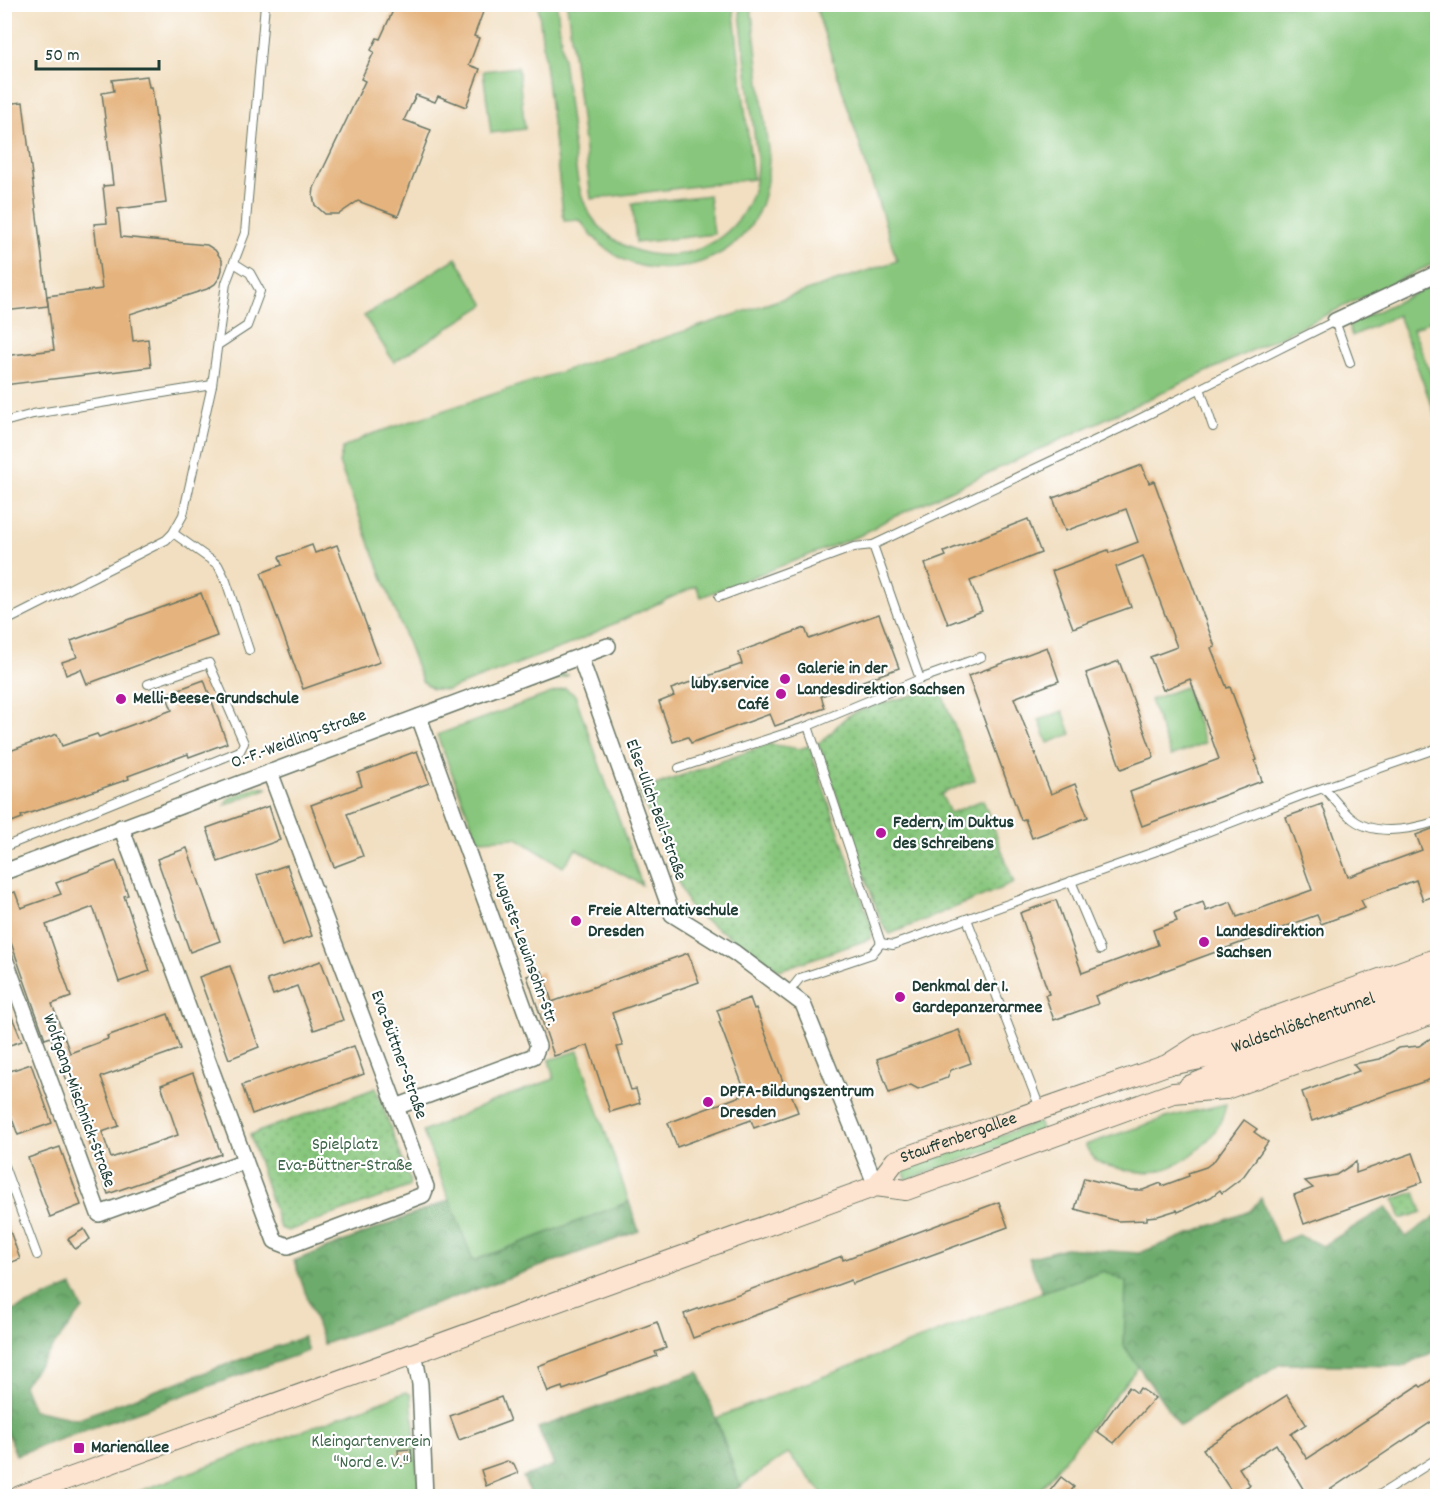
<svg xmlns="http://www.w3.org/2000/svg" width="1442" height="1501" viewBox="0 0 1442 1501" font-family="Dekko,sans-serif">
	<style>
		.green { fill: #87c67c; stroke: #538258; stroke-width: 1.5 }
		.forest { fill: url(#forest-crowns); stroke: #467450; stroke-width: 1.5 }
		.park { fill: url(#park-dots); stroke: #538258; stroke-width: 1.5 }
		.building { fill: #e5b47e }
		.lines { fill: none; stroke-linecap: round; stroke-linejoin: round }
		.service-casing { stroke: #697665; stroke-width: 10 }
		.minor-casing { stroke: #697665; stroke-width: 18 }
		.secondary-casing { stroke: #697665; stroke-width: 22 }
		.service { stroke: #fff; stroke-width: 8 }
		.minor { stroke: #fff; stroke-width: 15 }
		.secondary { stroke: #fde4d0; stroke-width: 20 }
		.poi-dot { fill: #b5179e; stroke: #fff; stroke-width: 2 }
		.labels { text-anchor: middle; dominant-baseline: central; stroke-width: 4.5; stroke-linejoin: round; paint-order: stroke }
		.poi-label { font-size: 18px; font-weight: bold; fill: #1f3d34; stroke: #fff; text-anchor: start }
		.street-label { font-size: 18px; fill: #1f3d34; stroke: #fff }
		.park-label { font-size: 18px; fill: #3e664a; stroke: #fff }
	</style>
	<defs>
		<pattern id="forest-crowns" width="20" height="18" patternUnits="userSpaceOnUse" patternTransform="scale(1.5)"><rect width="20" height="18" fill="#6dab6c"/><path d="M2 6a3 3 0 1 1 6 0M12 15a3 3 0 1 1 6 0" fill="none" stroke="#598c5a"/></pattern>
		<pattern id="park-dots" width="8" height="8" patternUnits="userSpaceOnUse" patternTransform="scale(1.5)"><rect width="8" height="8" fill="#87c67c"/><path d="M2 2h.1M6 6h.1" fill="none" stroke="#6ea266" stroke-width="1.8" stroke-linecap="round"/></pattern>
	</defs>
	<rect width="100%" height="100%" fill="#fff"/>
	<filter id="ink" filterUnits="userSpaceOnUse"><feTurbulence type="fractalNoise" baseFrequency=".0167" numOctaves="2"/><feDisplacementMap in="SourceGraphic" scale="12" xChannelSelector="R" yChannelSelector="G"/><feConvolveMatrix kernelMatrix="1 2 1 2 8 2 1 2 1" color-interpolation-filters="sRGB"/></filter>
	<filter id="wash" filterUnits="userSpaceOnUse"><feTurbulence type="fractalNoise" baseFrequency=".008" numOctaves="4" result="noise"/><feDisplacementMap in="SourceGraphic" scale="24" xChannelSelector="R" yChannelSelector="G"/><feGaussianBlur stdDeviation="1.35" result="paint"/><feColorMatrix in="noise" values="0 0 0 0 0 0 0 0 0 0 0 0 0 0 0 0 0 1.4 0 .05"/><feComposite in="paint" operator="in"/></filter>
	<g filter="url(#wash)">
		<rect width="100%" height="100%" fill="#f2dfc1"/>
		<!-- green -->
		<g class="green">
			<path d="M538,5h19c4,39 9,78 14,118 4,31 3,65 20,93 11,16 28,29 47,35 47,15 98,-10 114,-57 4,-12 5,-23 5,-36l-18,-153h12l18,153c-1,25 -5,49 -20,70 -23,31 -69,47 -108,38 -25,-6 -47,-25 -61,-46l-16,1z"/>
			<polygon points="567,5 733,5 753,179 591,199"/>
			<polygon points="815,5 1437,5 1437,262 1198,376 885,521 861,535 701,597 696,586 568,645 448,690 432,689 422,681 339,463 343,448 369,435 897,261"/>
			<polygon points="518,67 525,129 491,133 483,71"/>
			<polygon points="709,195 714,234 636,243 632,204"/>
			<polygon points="456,258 485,305 394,362 364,316"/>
			<polygon points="1437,283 1437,318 1413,329 1437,390 1437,420 1398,315 1352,336 1349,328 1350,324"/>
			<polygon points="557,674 569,675 538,687 540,681"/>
			<polygon points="1185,687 1205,743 1171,756 1150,700"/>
			<polygon points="565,688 575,695 642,885 576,849 563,867 517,838 478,840 437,735"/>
			<polygon points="1063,711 1071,734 1048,743 1039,720"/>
			<polygon points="257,787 268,788 225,805 229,798"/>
			<polygon points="578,1051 629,1202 473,1261 423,1132 491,1102 554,1079 549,1060"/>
			<path d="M1226,1104c-5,33 -43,65 -76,68 -9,1 -19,-1 -28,-3 -19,-3 -28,-6 -37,-24l84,-28z"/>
			<polygon points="1038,1122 1042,1131 907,1180 903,1170"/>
			<polygon points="1104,1271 1126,1282 1124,1346 1139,1366 1035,1496 825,1496 788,1453 740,1486 716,1418 1042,1292"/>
			<polygon points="406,1392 411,1395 420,1496 127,1496"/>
		</g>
		<!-- forest -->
		<g class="forest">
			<polygon points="1261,1198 1279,1243 1298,1235 1323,1246 1386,1207 1406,1237 1437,1215 1437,1350 1405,1366 1281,1364 1180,1426 1124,1346 1126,1282 1104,1271 1042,1292 1029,1258 1065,1248 1139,1253 1250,1211"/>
			<polygon points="450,1200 473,1261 629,1202 639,1231 324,1344 294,1261"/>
			<polygon points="72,1286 83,1309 23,1385 33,1410 76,1419 303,1337 308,1351 16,1455 5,1427 5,1314"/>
			<polygon points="699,1372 740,1487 726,1496 532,1496 523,1477 554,1465 538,1428"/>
		</g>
		<!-- park -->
		<g class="park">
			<path d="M937,689l2,2h2l34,89 -34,14 9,19 33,-13 31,83 -124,51 -8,-10 -64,-181c13,-5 19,-22 32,-28 28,-13 58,-18 87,-26z"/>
			<polygon points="769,744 799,749 809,746 872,928 870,939 780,970 691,911 639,791"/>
			<polygon points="376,1088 410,1180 409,1187 288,1231 280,1228 250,1135"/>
			<polygon points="1415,1192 1422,1212 1401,1219 1394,1199"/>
		</g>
		<g id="blocks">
			<!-- building -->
			<g class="building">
				<polygon points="396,4 486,4 474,36 479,38 469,65 480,69 466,107 438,96 435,102 416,95 404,120 431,130 398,216 358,201 339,214 325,214 315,205 313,196 314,188 365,81 361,79 374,52 371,50 377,38 380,39"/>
				<polygon points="147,76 149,87 152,87 166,203 118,209 121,237 207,245 215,250 222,260 222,270 220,277 215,284 207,289 130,314 133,341 148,339 151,367 4,385 4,356 54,350 47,296 102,289 94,224 107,223 103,186 113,185 102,93 114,91 112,80"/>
				<polygon points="23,102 48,306 4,311 4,104"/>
				<polygon points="1142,465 1149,483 1154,481 1215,647 1211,648 1227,688 1230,687 1257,760 1255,761 1262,781 1142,826 1130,792 1219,759 1190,679 1163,690 1150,657 1177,647 1143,556 1116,567 1131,607 1073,628 1052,571 1108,550 1109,553 1138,542 1126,509 1065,531 1053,498"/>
				<polygon points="1028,519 1041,553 970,581 982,611 948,624 925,564 946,556 944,552"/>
				<polygon points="312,545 315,553 337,545 380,662 303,689 261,573 282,565 279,557"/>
				<polygon points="201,593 217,636 87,684 81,669 66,675 62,662 77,657 71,641"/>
				<polygon points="879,614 899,668 821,696 825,708 775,726 770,714 691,743 688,737 673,742 659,702 674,696 671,689 742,664 738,652 805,628 809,639"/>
				<polygon points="1047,647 1059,681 1014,698 1051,794 1075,784 1088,817 1032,838 1025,819 1021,820 968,676"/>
				<polygon points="1119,661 1154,757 1121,769 1086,673"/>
				<polygon points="204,680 227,743 189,757 188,754 128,776 129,779 21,816 22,818 4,825 4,753 57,734 62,746 97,734 99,737 172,710 166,694"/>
				<polygon points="417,751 429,783 347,814 363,856 334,867 311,805 362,786 358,773"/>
				<polygon points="1322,804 1348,877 1422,850 1416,835 1437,827 1437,895 1423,900 1416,880 1361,900 1365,908 1321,924 1317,915 1095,996 1098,1004 1054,1020 1045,995 1049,994 1020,913 1056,900 1082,973 1158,945 1153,930 1177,921 1174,913 1203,902 1206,911 1231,902 1237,917 1312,890 1286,817"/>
				<polygon points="269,806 280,840 218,862 207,828"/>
				<polygon points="187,848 220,941 190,952 157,859"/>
				<polygon points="116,861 128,895 124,896 150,971 119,982 93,907 46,925 71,997 52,1004 70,1053 108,1039 107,1036 168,1014 180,1049 101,1077 119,1126 102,1132 111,1158 178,1135 161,1085 193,1073 221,1154 108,1194 51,1037 45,1039 43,1033 4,923 4,895 15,892 21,908 61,894 56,883"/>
				<polygon points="287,865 312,936 282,946 257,875"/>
				<polygon points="688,953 699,982 612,1013 623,1046 617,1047 631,1090 636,1089 640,1103 610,1112 588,1045 554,1056 527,976 542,971 552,1002"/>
				<polygon points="321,961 343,1020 314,1030 297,986 273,995 267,980"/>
				<polygon points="230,966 259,1047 229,1059 199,977"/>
				<polygon points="4,998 22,1041 4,1047"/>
				<polygon points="750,998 754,1009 756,1008 786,1090 789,1088 798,1112 754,1128 751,1120 677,1147 668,1123 746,1094 719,1022 721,1021 717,1010"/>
				<polygon points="959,1030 971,1063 951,1070 947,1078 918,1089 911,1085 889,1093 877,1059"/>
				<polygon points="1437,1034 1437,1077 1312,1121 1302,1092 1359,1071 1353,1064 1380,1059 1398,1048 1419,1046"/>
				<polygon points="354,1046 364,1074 252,1114 242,1085"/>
				<polygon points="31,1064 52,1123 18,1135 4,1097 4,1073"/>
				<polygon points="1244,1120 1257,1129 1254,1132 1268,1142 1243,1177 1222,1193 1220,1190 1211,1197 1178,1212 1177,1210 1158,1216 1147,1217 1147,1220 1118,1221 1075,1209 1084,1178 1131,1190 1143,1190 1161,1183 1162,1186 1189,1176 1188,1173 1206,1167 1214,1161"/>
				<polygon points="60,1147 81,1205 50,1217 28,1158"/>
				<polygon points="1413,1153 1423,1182 1304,1224 1294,1195 1313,1188 1305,1181 1336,1175 1356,1162 1356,1173"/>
				<polygon points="999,1202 1008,1227 852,1284 851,1280 693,1338 684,1314 842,1256 843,1260"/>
				<polygon points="4,1220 6,1220 20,1259 4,1265"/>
				<polygon points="84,1229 90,1239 75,1249 68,1239"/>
				<polygon points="657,1322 666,1348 655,1352 657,1356 563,1390 562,1387 548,1392 538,1366"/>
				<polygon points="1437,1376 1437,1418 1319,1497 1308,1497 1276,1444 1239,1468 1250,1485 1234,1495 1203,1449 1287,1395 1306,1424 1291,1434 1307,1459 1419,1385 1421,1387"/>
				<polygon points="1129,1387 1137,1393 1140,1388 1155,1398 1114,1443 1097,1431"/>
				<polygon points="501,1397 510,1421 459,1440 450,1416"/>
				<polygon points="411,1449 412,1462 399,1464 398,1450"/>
				<polygon points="507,1461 514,1464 518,1473 486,1486 481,1470"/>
				<polygon points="1061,1477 1074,1487 1067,1497 1045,1497"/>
			</g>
		</g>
	</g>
	<g filter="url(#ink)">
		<use href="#blocks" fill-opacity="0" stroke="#697665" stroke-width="1.5"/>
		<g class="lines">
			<!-- service casing -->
			<g class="service-casing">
				<g id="service">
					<polyline points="218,345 247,326 260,291 250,273 234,263"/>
					<polyline points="1200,388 1213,427"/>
					<polyline points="4,422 33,414 212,385"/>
					<polyline points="173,533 218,565 226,581 249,650"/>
					<polyline points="873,545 920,679"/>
					<polyline points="719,597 854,547 873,545 1119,429 1335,321 1350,363"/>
					<polyline points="4,622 166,540 173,533 183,515 212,385 226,283 245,233 265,4"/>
					<polyline points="808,726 920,679 981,657"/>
					<polyline points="679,768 808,726 881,943"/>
					<path d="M1324,788c8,9 16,19 25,28 23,22 61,14 89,5"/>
					<polyline points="4,847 240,751 244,743 209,663 148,684"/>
					<polyline points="1071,881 1100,950"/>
					<polyline points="967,919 1040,1108"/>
					<polyline points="788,993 800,978 872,954 881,943 893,945 1168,847 1300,796 1438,748"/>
					<polyline points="4,1166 37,1255"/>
					<polyline points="1378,1496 1438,1458"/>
				</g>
			</g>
			<!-- minor casing -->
			<g class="minor-casing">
				<g id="minor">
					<polyline points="1335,321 1438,273"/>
					<polyline points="580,657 672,914 735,953 803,1004 876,1186"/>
					<polyline points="121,827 275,1241 288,1246 423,1195 426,1187 270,772"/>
					<polyline points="4,872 608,646"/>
					<polyline points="4,956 99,1214 245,1161"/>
					<polyline points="396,1107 534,1056 538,1046 419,717"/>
					<polyline points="414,1353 420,1384 425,1496"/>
				</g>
			</g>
			<!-- secondary casing -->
			<g class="secondary-casing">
				<g id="secondary">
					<path id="s1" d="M1175,1064l31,-6 232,-82"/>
					<polyline points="1189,1086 1218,1074 1438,996"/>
					<path id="s2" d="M876,1186l19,-25 272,-96 33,-21 238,-86"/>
					<polyline points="20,1496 876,1186 906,1190 1173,1093 1226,1089 1438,1012"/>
				</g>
			</g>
			<!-- service -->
			<use href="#service" class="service"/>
			<!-- minor -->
			<use href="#minor" class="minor"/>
			<!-- secondary -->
			<use href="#secondary" class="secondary"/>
		</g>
	</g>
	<!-- markers -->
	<g class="poi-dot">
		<circle cx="785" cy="679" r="6"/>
		<circle cx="781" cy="694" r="6"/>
		<circle cx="121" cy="699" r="6"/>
		<circle cx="881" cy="833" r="6"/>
		<circle cx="576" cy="921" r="6"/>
		<circle cx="1204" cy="942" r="6"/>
		<circle cx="900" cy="997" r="6"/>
		<circle cx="708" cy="1102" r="6"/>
		<rect x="73" y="1442" width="12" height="12" rx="3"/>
	</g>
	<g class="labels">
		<!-- poi labels -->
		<g class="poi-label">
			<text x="797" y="669">Galerie in der<tspan x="797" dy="21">Landesdirektion Sachsen</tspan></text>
			<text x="769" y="684" text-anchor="end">luby.service<tspan x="769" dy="21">Café</tspan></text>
			<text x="133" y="699">Melli-Beese-Grundschule</text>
			<text x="893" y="823">Federn, im Duktus<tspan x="893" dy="21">des Schreibens</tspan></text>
			<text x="588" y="911">Freie Alternativschule<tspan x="588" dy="21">Dresden</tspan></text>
			<text x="1216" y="932">Landesdirektion<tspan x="1216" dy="21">Sachsen</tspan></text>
			<text x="912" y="987">Denkmal der 1.<tspan x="912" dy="21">Gardepanzerarmee</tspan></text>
			<text x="720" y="1092">DPFA-Bildungszentrum<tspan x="720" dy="21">Dresden</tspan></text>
			<text x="91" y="1448">Marienallee</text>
		</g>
		<!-- street labels -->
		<g class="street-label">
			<text transform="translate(299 740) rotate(-20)">O.-F.-Weidling-Straße</text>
			<text transform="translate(655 810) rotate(70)">Else-Ulich-Beil-Straße</text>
			<text transform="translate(524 949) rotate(70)">Auguste-Lewinsohn-Str.</text>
			<text stroke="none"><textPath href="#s1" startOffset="135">Waldschlößchentunnel</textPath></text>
			<text transform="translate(398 1055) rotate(70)">Eva-Büttner-Straße</text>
			<text transform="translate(78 1101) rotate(70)">Wolfgang-Mischnick-Straße</text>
			<text stroke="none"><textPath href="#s2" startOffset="99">Stauffenbergallee</textPath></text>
		</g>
		<!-- park labels -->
		<g class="park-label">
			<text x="345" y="1145">Spielplatz<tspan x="345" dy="21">Eva-Büttner-Straße</tspan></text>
			<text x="371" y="1442">Kleingartenverein<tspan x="371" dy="21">"Nord e. V."</tspan></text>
		</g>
	</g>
	<!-- margin -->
	<rect width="1442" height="1501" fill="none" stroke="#fff" stroke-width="24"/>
	<!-- scale -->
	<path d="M36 60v9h123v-9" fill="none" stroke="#1f3d34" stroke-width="3"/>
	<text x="45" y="60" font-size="18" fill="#1f3d34" stroke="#ffffff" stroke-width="4.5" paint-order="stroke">50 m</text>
</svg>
